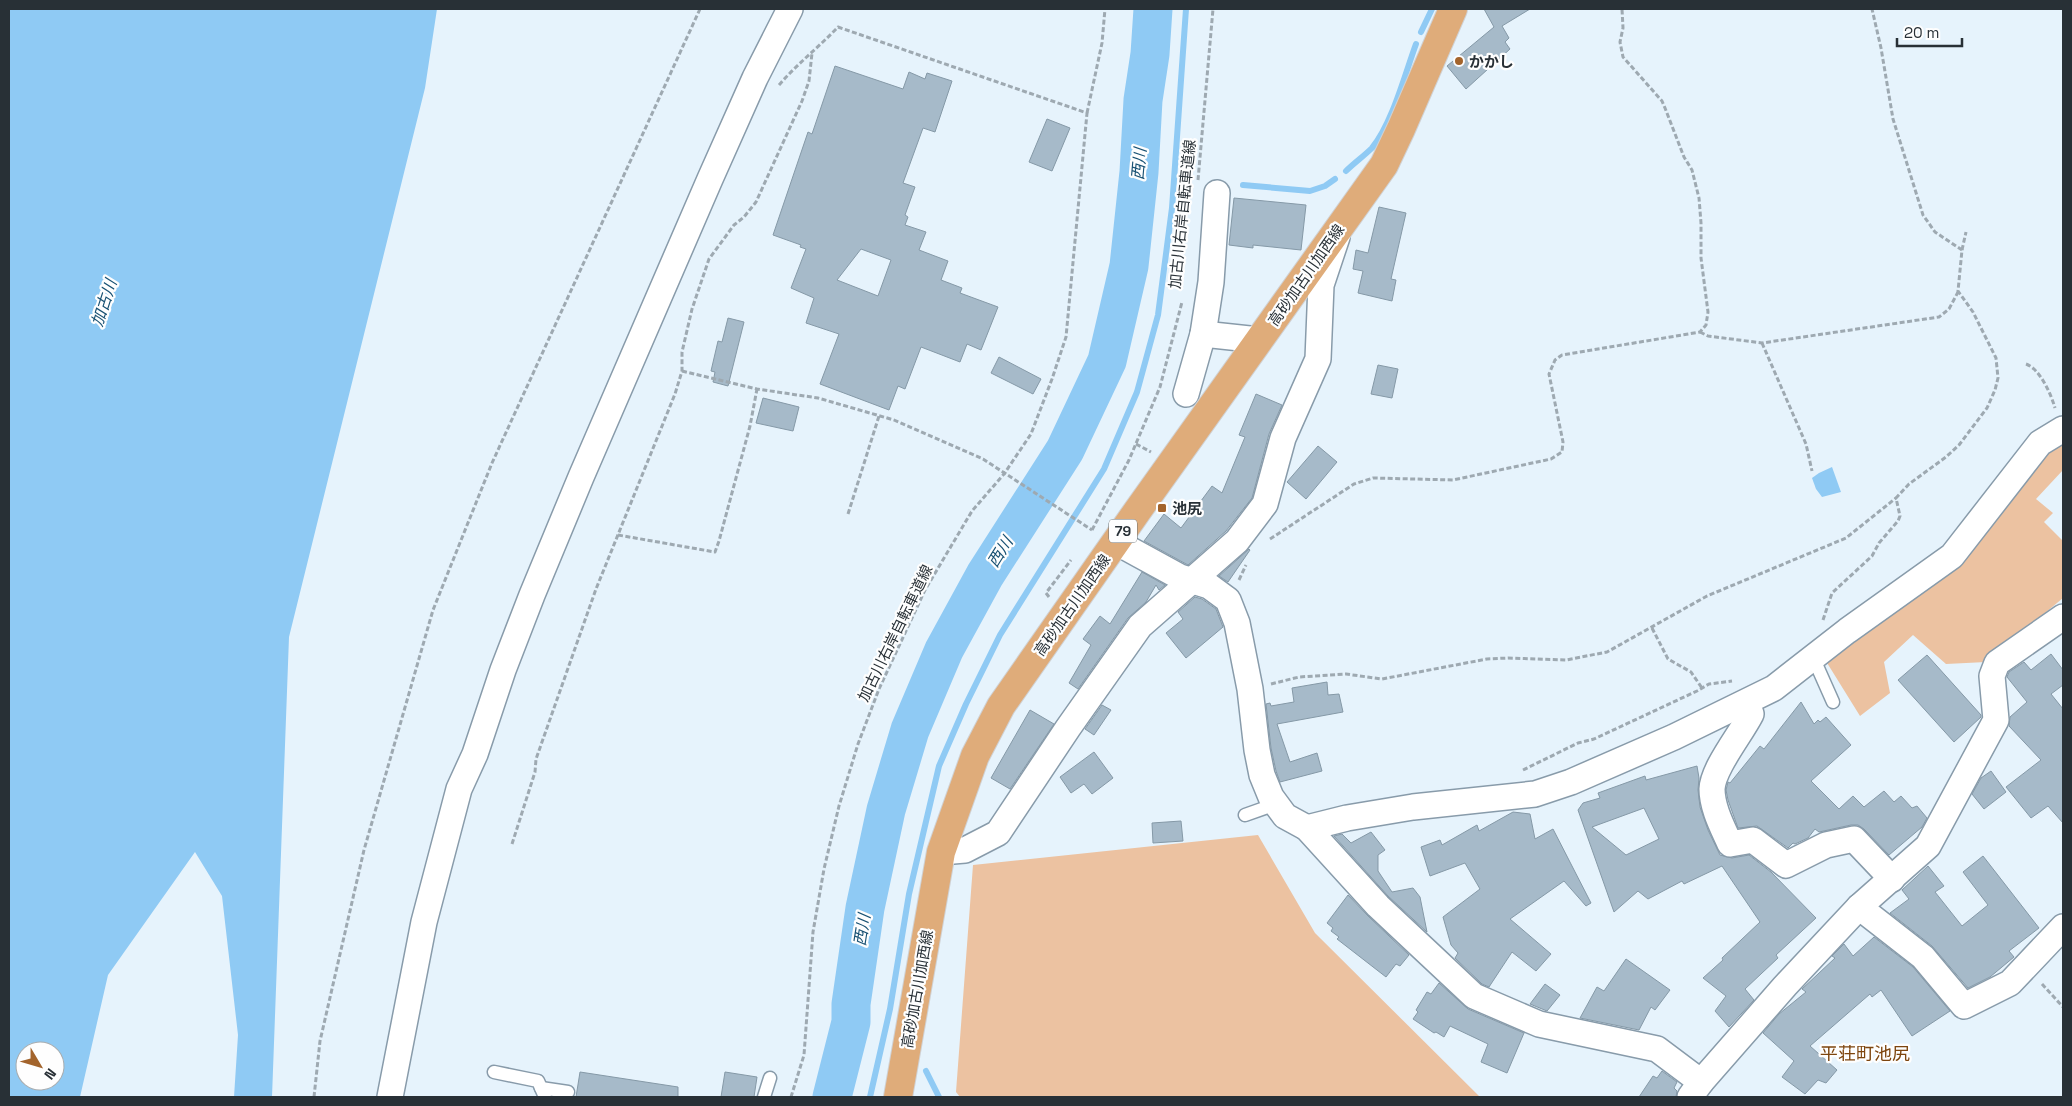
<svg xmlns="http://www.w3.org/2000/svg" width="2072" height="1106" viewBox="0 0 2072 1106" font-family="'Space Grotesk','Noto Sans JP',sans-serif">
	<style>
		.green { fill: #ecc2a1 }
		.water { fill: #8fcaf4; fill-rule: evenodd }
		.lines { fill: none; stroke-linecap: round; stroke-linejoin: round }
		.stream { stroke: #8fcaf4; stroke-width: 6 }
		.river { stroke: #8fcaf4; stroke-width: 39 }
		.building { fill: #a6bac9; stroke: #8599a7; fill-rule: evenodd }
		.service-casing { stroke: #889baa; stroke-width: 15 }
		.minor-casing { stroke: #889baa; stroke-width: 28 }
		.primary-casing { stroke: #d0d1d3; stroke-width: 30 }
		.path { stroke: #9ea9b1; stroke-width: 3; stroke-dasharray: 5 2.5; stroke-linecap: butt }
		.service { stroke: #fff; stroke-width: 12 }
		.minor { stroke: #fff; stroke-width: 25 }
		.primary { stroke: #dfac7a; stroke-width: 28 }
		.poi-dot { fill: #a3642c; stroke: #fefefe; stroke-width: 2 }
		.labels { text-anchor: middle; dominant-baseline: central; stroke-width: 4.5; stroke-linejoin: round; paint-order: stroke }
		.shield { fill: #fefefe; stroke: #686e72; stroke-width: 1 }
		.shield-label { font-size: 14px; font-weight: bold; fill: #283036 }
		.poi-label { font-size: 15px; font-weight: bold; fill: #283036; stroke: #fefefe; text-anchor: start }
		.street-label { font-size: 15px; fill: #283036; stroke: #fefefe }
		.water-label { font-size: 16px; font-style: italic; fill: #185173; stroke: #fefefe }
		.quarter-label { font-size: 18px; fill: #7d450e; stroke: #fefefe }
	</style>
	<rect width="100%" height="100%" fill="#e6f3fc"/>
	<!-- green -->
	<g class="green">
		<polygon points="2063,436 2063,470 2036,499 2053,513 2044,522 2063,541 2063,598 1986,662 1946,664 1913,635 1884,662 1890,693 1860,716 1824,658 2000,508"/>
		<polygon points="1258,835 1315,933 1480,1097 960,1097 956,1092 973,865"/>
	</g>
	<!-- water -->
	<g class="water">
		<path d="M9,9h428l-12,79 -136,549 -17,460h-38l4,-62 -16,-139 -27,-44 -87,123 -28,122h-71zM25,1051h30v30h-30z"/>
		<polygon points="1832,467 1841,492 1822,497 1816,489 1812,478 1819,473"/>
	</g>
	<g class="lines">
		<!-- stream -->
		<g class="stream">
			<polyline points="1421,32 1432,9"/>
			<path d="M1346,171c8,-8 18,-15 26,-23 20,-24 33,-74 44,-104"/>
			<polyline points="1243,185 1310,191 1325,186 1335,179"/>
			<polyline points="926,1071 939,1097"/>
			<polyline points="870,1097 890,1009 909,894 939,766 966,704 1000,635 1104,469 1137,392 1158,315 1172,208 1186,9"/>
		</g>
		<!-- river -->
		<polyline class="river" points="832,1097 851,1022 851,1004 865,908 886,810 910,730 944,650 985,575 1065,450 1107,361 1129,266 1139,172 1143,100 1150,54 1153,9"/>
	</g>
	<!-- building -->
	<g class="building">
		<polygon points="1484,9 1530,9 1502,26 1509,38 1505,42 1510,49 1466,89 1447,66 1494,27"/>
		<path d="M835,66l68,23 6,-17 16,7 2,-6 25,8 -17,51 -12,-4 -20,55 12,4 -10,28 3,2 -3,8 21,7 -7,18 29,11 -7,19 21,8 -2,5 38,14 -17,43 -14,-6 -7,18 -39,-15 -16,42 -7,-3 -9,24 -69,-26 19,-50 -33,-11 8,-25 -23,-10 15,-39 -6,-2 1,-2 -28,-10 35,-103 4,2zM861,249l30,11 -13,36 -41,-16z"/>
		<polygon points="1047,119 1070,128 1052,171 1029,162"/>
		<polygon points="1234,198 1306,205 1301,250 1253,245 1253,248 1229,245"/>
		<polygon points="1379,207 1406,213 1391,279 1396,280 1392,301 1358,293 1363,271 1353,269 1356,250 1368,253"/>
		<polygon points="728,318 744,322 728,386 713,382 715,372 711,371 718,341 722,342"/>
		<polygon points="999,357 1041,379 1033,394 991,373"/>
		<polygon points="1378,365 1398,369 1392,398 1371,394"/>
		<polygon points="1256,394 1282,405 1269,434 1252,498 1226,531 1188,565 1144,541 1164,514 1181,528 1212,486 1222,493 1245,437 1239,435"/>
		<polygon points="763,398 799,407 793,431 756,423"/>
		<polygon points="1318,446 1337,462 1306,499 1287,482"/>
		<polygon points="1249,549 1250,550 1228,582 1219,576"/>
		<polygon points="1142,572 1165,585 1159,590 1156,585 1146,602 1128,618 1078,689 1069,683 1091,645 1083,639 1100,616 1110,624"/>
		<polygon points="1195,597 1202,599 1216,609 1223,627 1186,658 1166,633 1183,619 1178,612"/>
		<polygon points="2051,654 2063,670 2063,685 2051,694 2063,709 2063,823 2048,806 2031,818 2006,787 2041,760 2009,726 2010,717 2027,702 2007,677 2009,672 2024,662 2031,670"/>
		<polygon points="1927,655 1981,715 1981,717 1954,742 1898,680"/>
		<polygon points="1327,682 1328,695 1339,694 1343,712 1277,724 1290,762 1317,753 1322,771 1280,782 1276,771 1271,748 1266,704 1270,703 1271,706 1294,702 1292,688"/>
		<polygon points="1801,702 1814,724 1818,720 1820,722 1826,717 1851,745 1811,781 1839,809 1853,796 1864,807 1884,791 1894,802 1901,796 1912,808 1917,806 1927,818 1922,827 1889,855 1864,829 1858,825 1851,825 1819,832 1815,829 1808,838 1795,844 1793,843 1788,848 1757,826 1738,828 1728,800 1726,790 1728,782 1730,783 1760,746 1764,749"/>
		<polygon points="1102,705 1111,710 1094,735 1085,729"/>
		<polygon points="1030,710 1054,724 1010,789 991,778"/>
		<polygon points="1094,752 1113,778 1092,794 1084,784 1071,793 1060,777"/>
		<path d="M1697,766l2,12 -1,12 2,17 8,23 12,25 12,3 17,-3 22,17 45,46 -40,37 2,3 -33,31 9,11 -25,27 -14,-16 11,-15 -23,-18 20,-18 -1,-2 38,-36 -38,-56 -38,18 -2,-3 -34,18 -10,-8 -24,21 -36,-102 5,-7 17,-5 -2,-5 47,-17 1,4zM1644,808l15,31 -33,16 -34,-28z"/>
		<polygon points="1991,771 2006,792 1984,809 1972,794 1981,778"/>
		<polygon points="1513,812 1530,814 1535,839 1553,829 1591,903 1586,906 1564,881 1510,919 1551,954 1536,971 1512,952 1489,987 1482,984 1455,958 1458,953 1451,945 1443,917 1480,889 1465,863 1430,876 1421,847 1440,840 1442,845 1477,825 1479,831"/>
		<polygon points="1181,821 1183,841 1153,843 1152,823"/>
		<polygon points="1371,832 1385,850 1378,855 1378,871 1392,892 1413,888 1420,897 1427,932 1388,896 1334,836 1342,834 1351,843"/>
		<polygon points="1983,856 2039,928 2009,951 2014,957 1990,977 1968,988 1932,946 1890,913 1909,899 1902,890 1928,866 1944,886 1935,892 1962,926 1988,905 1963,872"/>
		<polygon points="1348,895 1368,916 1409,955 1400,966 1396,964 1386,977 1337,939 1339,937 1331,931 1333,928 1327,923"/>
		<polygon points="1874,937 1913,967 1950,1011 1912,1036 1881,990 1872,997 1870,994 1810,1046 1837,1070 1826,1083 1818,1080 1805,1094 1782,1077 1794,1061 1763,1033 1779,1014 1806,992 1802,989 1835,958 1832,956 1844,944 1853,956"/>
		<polygon points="1626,959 1670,990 1655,1010 1651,1007 1639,1030 1580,1018 1597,987 1604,991"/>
		<polygon points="1439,983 1468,1009 1524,1033 1507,1073 1481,1062 1488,1044 1450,1026 1444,1037 1436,1032 1434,1033 1413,1019 1418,1012 1416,1010 1427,992 1431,994"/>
		<polygon points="1545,984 1560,995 1547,1011 1530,1004"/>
		<polygon points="1662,1071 1677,1082 1674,1088 1677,1091 1676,1097 1639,1097 1653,1076 1657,1078"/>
		<polygon points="580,1072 678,1087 678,1097 576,1097"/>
		<polygon points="725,1072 757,1077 754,1097 721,1097"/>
	</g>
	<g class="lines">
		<!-- service casing -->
		<g class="service-casing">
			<g id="service">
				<polyline points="1813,657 1833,702"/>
				<polyline points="1245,815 1276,804"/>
				<polyline points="494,1072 538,1081 545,1097"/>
				<polyline points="541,1088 568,1092"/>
				<polyline points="764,1097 770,1078"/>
			</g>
		</g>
		<!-- minor casing -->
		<g class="minor-casing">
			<g id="minor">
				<polyline points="1203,334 1259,340"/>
				<polyline points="1186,394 1203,334 1211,282 1217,193"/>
				<polyline points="1116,542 1180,577 1209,586 1228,600 1237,623 1250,689 1257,750 1262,775 1271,797 1285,816 1307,828 1378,906 1474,996 1539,1024 1657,1049 1701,1082"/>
				<path d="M1747,702l4,12c-10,20 -38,54 -39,75 0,19 11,39 18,55l23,-4 33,25 40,-20 28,-6 38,40"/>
				<polyline points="1307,828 1347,818 1413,807 1535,794 1571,782 1674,737 1774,688 1847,631 1952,556 2040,443 2063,429"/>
				<polyline points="941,852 965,850 998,833 1068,728 1140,626 1237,541 1265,504 1283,438 1318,359 1321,285 1337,237"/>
				<polyline points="1859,907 1923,957 1964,1006 2010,983 2063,927"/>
				<polyline points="390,1097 424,922 459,789 475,754 503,670 532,595 581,477 710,179 755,78 790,9"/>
				<polyline points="1690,1097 1701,1082 1785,986 1859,907 1928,846 1996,720 1992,676 1997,663 2063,617"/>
			</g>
		</g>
		<!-- primary casing -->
		<g class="primary-casing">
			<polyline id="primary" points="898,1097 941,852 975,756 1001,706 1138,510 1384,165 1401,129 1453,9"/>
		</g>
		<!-- path -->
		<g class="path">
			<path d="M779,85c18,-21 40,-38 59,-58l249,86 -21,224 -14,42 -21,55 -27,40 -32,37 -47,79 -46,99 -21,55 -19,62 -15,63 -11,63 -9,123 -13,42"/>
			<polyline points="1087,113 1102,43 1105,9"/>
			<polyline points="1198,180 1213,9"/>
			<polyline points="1962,250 1966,232"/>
			<polyline points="1700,332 1708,336 1762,343 1939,317 1949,309 1958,292"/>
			<polyline points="1762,343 1806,444 1812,471"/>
			<path d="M2026,364c14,5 25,30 29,44"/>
			<polyline points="682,371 757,389 818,398 894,420 983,459 1092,530"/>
			<polyline points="1136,444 1151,452"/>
			<polyline points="848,514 879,416"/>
			<polyline points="1092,530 1129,460 1160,387 1182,302"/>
			<polyline points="618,535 715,552 719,541 750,426 757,389"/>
			<polyline points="1270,539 1354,484 1373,478 1453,480 1551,459 1562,452 1563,442 1549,374 1555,360 1562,355 1700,332 1706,325 1708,312 1701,258 1701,223 1699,198 1692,170 1684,157 1665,108 1662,101 1623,57 1620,42 1623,28 1622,9"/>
			<polyline points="1239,580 1246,565"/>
			<polyline points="1049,597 1046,593 1071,560"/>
			<polyline points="1823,620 1832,593 1872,556 1879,543 1898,521 1900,516 1896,498 1909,484 1946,457 1959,445 1987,408 1995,390 1998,378 1996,358 1973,312 1958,291 1962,250 1935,232 1923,215 1893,119 1881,48 1872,9"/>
			<polyline points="1652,628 1668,659 1691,672 1702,688"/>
			<polyline points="1271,684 1299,677 1346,674 1382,679 1487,659 1508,658 1566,660 1607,652 1707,596 1846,538 1896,498"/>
			<polyline points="1523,770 1578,743 1594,739 1697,691 1709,684 1732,681"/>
			<polyline points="512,844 535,772 536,759 596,589 675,394 682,371 682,352 692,309 709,259 734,225 744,217 756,202 802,101 809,81 812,53"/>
			<polyline points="2042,984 2063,1007"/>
			<polyline points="314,1097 320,1041 364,850 433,610 492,463 700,9"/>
		</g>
		<!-- service -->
		<use href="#service" class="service"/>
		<!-- minor -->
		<use href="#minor" class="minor"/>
		<!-- primary -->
		<use href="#primary" class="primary"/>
	</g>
	<!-- markers -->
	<g class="poi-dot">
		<circle cx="1459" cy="61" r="5"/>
		<rect x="1157" y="503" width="10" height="10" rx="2.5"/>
	</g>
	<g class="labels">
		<!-- shield labels -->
		<rect class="shield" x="1109" y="519.5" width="28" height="23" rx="4"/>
		<g class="shield-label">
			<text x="1123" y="531">79</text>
		</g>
		<!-- poi labels -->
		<g class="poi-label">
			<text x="1469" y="61">かかし</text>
			<text x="1172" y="508">池尻</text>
		</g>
		<!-- street labels -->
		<g class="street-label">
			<text transform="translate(1182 214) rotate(-84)">加古川右岸自転車道線</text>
			<text transform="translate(1306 275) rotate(-55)">高砂加古川加西線</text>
			<text transform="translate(1072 605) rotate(-55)">高砂加古川加西線</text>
			<text transform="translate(895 633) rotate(-64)">加古川右岸自転車道線</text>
			<text transform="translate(917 989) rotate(-80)">高砂加古川加西線</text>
		</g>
		<!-- water labels -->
		<g class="water-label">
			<text transform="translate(1139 164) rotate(-85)">西川</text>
			<text transform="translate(104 303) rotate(-72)">加古川</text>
			<text transform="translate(1000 552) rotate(-58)">西川</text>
			<text transform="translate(862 930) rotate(-81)">西川</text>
		</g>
		<!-- quarter labels -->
		<g class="quarter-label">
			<text x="1865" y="1053">平荘町池尻</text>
		</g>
	</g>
	<!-- border -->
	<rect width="2072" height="1106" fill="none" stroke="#283036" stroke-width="20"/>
	<!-- north arrow -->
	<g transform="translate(40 1066) rotate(128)"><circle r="24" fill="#fefefe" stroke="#a8acae"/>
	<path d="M0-4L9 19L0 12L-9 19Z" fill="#a3642c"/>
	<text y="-8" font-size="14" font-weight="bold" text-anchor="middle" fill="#283036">N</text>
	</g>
	<!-- scale -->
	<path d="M1897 38v8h65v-8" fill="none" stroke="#283036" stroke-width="2.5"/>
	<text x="1904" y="38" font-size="15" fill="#283036" stroke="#fefefe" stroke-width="4" paint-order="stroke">20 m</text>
</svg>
